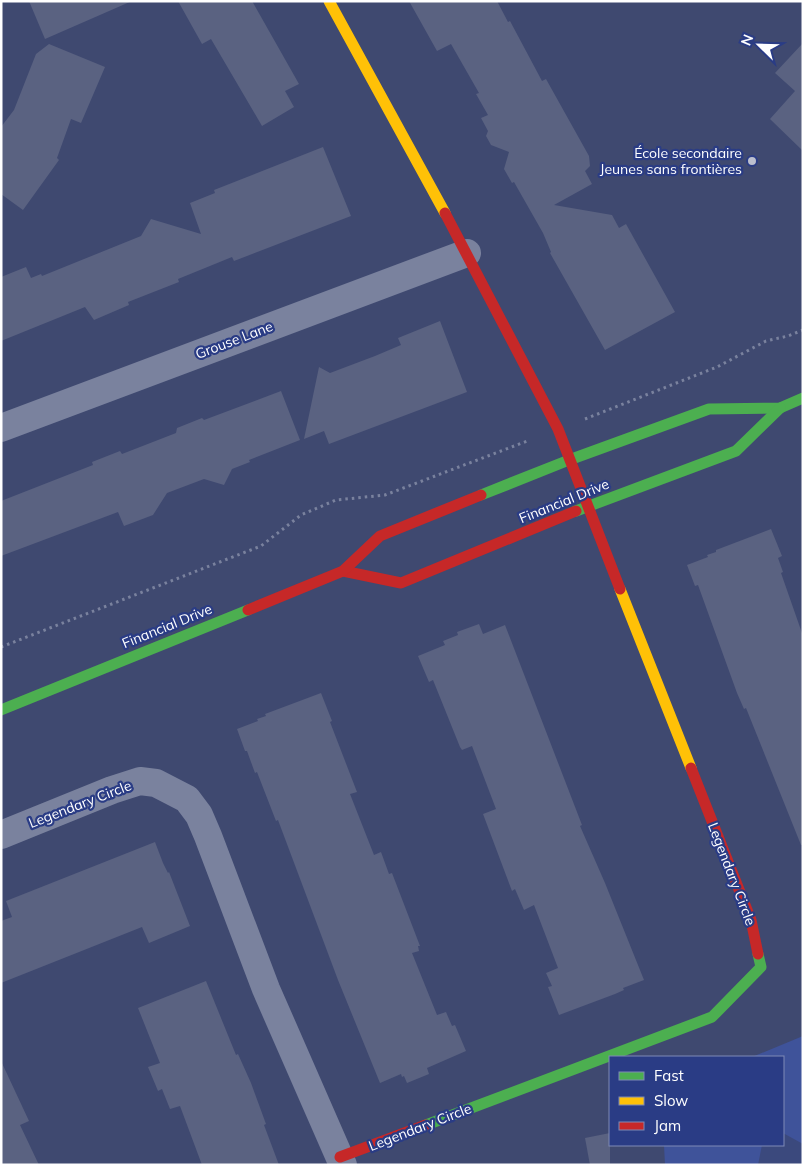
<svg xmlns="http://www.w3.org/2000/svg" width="804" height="1166" viewBox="0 0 804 1166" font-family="Mulish,sans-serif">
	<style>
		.green { fill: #3f539a }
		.water { fill: #3b497d }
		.building { fill: #5a6281 }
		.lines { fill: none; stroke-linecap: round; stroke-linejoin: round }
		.path { stroke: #7a829e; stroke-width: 3; stroke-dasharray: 2.5 4; stroke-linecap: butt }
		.street { stroke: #7a829e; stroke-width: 28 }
		.fast { stroke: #4caf50; stroke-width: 11 }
		.slow { stroke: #ffc107; stroke-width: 11 }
		.jam { stroke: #c62828; stroke-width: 11 }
		.poi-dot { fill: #bcbfcd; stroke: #2a3c85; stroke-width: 2 }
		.labels { text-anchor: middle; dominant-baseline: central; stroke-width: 4.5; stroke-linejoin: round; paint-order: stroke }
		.poi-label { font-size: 14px; fill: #fff; stroke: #2a3c85; text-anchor: end }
		.street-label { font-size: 14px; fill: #fff; stroke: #2a3c85 }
	</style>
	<rect width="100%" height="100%" fill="#3f4970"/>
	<!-- green -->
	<polygon class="green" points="803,1036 803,1165 665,1165 664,1145 783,1145 783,1057 752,1057"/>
	<!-- water -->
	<polygon class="water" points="783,1133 803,1144 803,1165 758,1165 762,1145 783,1145"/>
	<!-- building -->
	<g class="building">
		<polygon points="29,1 132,1 45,39"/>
		<polygon points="178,1 252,1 299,84 285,91 294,107 262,126 211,39 202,44"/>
		<polygon points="409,1 497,1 508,22 510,21 542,81 546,79 589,156 590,166 585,171 592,184 554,205 612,215 619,228 626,224 675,312 605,350 550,253 551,252 543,233 514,182 512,183 504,169 509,152 491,145 486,136 488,131 481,118 488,115 476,94 479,93 451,44 437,51"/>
		<polygon points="803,43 803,151 770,119 795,91 775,73"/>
		<polygon points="49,44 105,67 81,123 71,119 57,158 59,160 23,210 1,194 1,127 14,110 36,54"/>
		<polygon points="323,147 351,216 234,261 232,257 178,279 179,282 128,302 129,305 94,320 85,307 1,341 1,277 26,267 31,278 41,274 42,276 141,236 151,219 201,234 190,203 215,193 214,190"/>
		<polygon points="440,321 467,392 329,444 324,431 304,439 319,367 330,373 375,356 401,345 398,338"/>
		<polygon points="281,391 300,440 249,460 250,462 232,469 224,485 204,479 167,493 153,515 124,526 118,512 1,556 1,501 93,465 92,462 120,451 122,454 176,433 177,428 202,418 204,420"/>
		<polygon points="771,529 782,556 778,558 783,572 781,573 803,636 803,845 801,845 746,708 744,709 737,693 698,585 695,586 687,565 708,557 707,555 716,552 716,550"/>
		<polygon points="479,624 483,634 505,625 582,825 580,826 605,883 644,980 623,988 624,990 615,994 559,1015 548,987 552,986 546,973 558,968 534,905 524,910 515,889 512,891 483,814 496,809 472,746 462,750 460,747 433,680 429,682 418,656 445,645 443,641 458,635 457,632"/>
		<polygon points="321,693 332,721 330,722 357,792 350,794 374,855 381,852 389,874 392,873 420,946 418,946 419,951 412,953 437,1015 446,1012 452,1026 455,1025 466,1051 427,1068 429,1074 407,1083 404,1076 402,1077 401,1074 380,1083 338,980 278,820 276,821 257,772 255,773 247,751 245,751 237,729 258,721 257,719 266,716 265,714"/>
		<polygon points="155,842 163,863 168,873 169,872 190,926 149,943 142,927 1,983 1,921 12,917 6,901"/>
		<polygon points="206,981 236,1055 238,1054 251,1083 266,1124 264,1125 279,1165 202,1165 180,1106 170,1109 162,1089 158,1091 148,1067 160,1063 138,1008"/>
		<polygon points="1,1061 29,1121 20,1125 39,1165 1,1165"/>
		<polygon points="610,1133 610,1165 590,1165 585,1138"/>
	</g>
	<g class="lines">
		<!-- path -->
		<g class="path">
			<polyline points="585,419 717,367 766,341 788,336 803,330"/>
			<polyline points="1,647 261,546 301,515 336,500 385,495 530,440"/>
		</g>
		<!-- street -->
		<g class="street">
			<polyline points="1,428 467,253"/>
			<polyline points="1,835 112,790 140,781 156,783 187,799 199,815 208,836 266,989 343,1165"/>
		</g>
		<!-- fast -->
		<g class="fast">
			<polyline points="481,495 569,460 709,409 780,408 803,398"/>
			<polyline points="576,511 736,451 780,408"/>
			<polyline points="1,710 248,610"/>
			<polyline points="426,1125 712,1017 761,967 758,954"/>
		</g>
		<!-- slow -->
		<g class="slow">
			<polyline points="329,1 445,213"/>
			<polyline points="620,589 691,768"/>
		</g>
		<!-- jam -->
		<g class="jam">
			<polyline points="445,213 558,429 620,589"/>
			<polyline points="343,571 401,583 576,511"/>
			<polyline points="248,610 343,571 380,536 481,495"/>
			<polyline points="691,768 751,920 758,954"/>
			<polyline points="340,1157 426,1125"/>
		</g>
	</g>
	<!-- markers -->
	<circle class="poi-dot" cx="752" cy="161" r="5"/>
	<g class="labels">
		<!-- poi labels -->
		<g class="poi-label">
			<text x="742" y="153">École secondaire<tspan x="742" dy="16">Jeunes sans frontières</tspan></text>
		</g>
		<!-- street labels -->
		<g class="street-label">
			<text transform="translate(234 340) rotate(-21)">Grouse Lane</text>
			<text transform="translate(564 501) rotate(-22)">Financial Drive</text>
			<text transform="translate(167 626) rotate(-22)">Financial Drive</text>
			<text transform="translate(80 804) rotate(-21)">Legendary Circle</text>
			<text transform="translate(732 874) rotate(69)">Legendary Circle</text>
			<text transform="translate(420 1127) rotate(-21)">Legendary Circle</text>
		</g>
	</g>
	<!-- border -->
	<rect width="804" height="1166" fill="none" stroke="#ffffff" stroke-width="5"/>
	<!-- legend -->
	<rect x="609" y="1056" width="175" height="90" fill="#2a3c85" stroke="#7f8ab6"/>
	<rect x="619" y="1072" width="25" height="8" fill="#4caf50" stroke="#7f8ab6"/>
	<text x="654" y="1081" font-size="15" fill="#ffffff">Fast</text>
	<rect x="619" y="1097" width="25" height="8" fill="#ffc107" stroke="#7f8ab6"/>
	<text x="654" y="1106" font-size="15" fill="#ffffff">Slow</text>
	<rect x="619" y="1122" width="25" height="8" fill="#c62828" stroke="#7f8ab6"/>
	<text x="654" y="1131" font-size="15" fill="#ffffff">Jam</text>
	<!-- north arrow -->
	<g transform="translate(759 45) rotate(293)" stroke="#2a3c85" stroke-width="4" paint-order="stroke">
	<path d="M0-4L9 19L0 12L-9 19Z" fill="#ffffff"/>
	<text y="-8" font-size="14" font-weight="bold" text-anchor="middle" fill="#ffffff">N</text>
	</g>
</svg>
